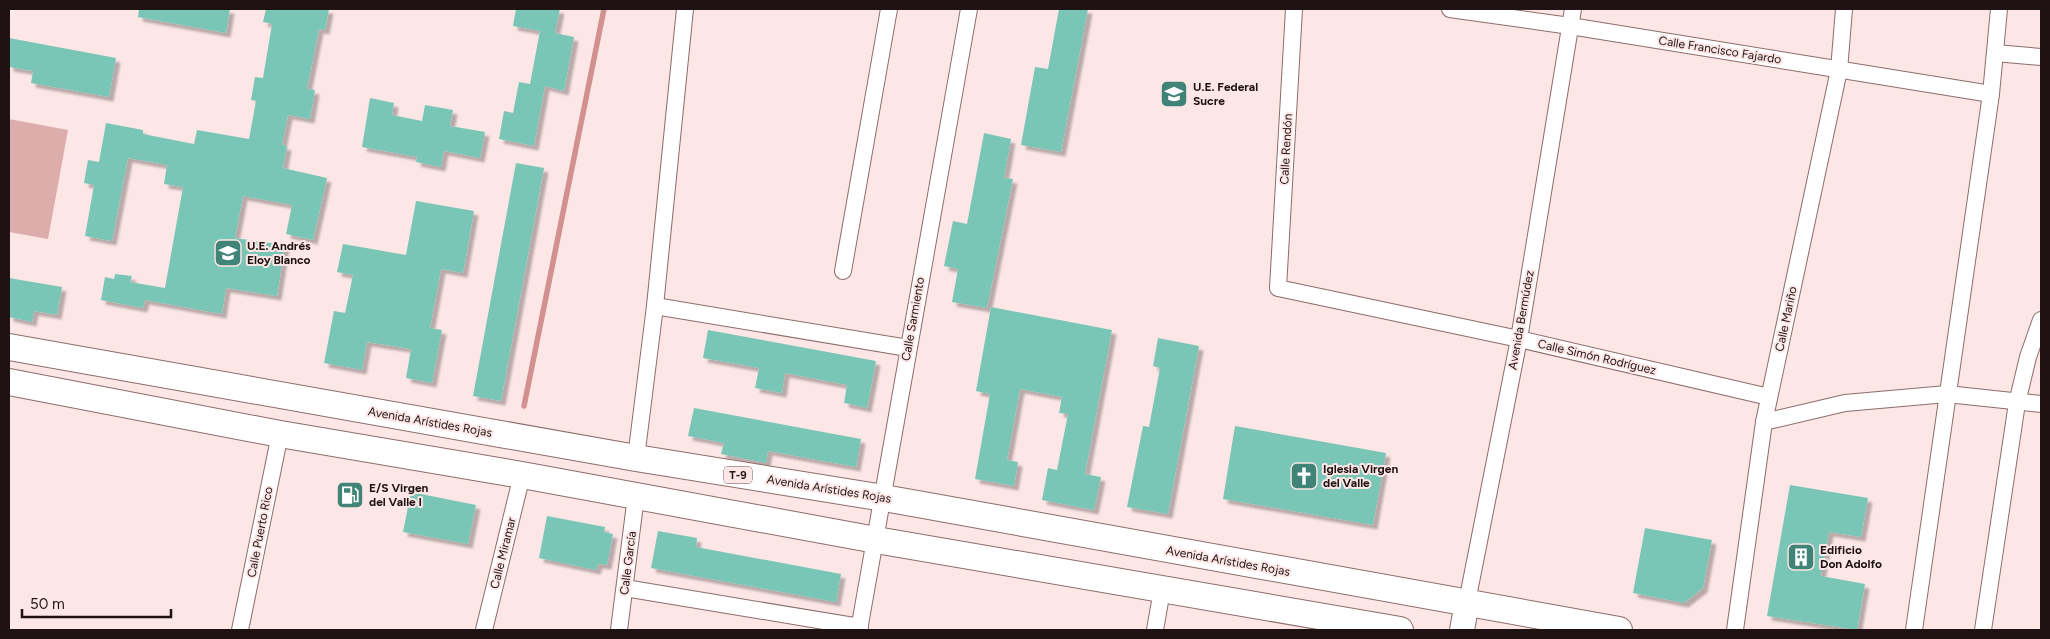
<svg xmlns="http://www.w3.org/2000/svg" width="2050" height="639" viewBox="0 0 2050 639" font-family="Figtree,sans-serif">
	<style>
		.green { fill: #ddadac }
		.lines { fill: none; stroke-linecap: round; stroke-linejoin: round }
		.stream { stroke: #d29190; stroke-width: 5.5 }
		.building { fill: #79c5b6; filter: url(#shadow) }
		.street-casing { stroke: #8d6c6b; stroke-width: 18 }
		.secondary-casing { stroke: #8d6c6b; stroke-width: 26 }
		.primary-casing { stroke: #8d6c6b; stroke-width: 28 }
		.street { stroke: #fff; stroke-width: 16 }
		.secondary { stroke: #fff; stroke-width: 24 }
		.primary { stroke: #fff; stroke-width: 26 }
		.labels { text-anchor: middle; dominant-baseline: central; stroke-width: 4; stroke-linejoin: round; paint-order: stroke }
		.shield { fill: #fde6e6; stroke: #615252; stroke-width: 1 }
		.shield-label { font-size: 11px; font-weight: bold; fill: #1e1212 }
		.street-label { font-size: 12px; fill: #1e1212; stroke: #fde6e6 }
		.poi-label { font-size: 12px; font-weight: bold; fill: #1e1212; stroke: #fde6e6; text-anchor: start }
	</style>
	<defs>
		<filter id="shadow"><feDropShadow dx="4.5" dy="4.5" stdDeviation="1" flood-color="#0004"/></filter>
	</defs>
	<rect width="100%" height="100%" fill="#fde6e6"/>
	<!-- green -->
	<polygon class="green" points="9,119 68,130 48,239 9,232"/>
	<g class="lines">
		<!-- stream -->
		<polyline class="stream" points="524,406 604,9"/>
	</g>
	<!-- building -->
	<g class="building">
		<polygon points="139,9 230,9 226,33 138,17"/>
		<polygon points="266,9 329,9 325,30 319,29 307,89 315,90 310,119 288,115 282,145 287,146 283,168 327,178 313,240 286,234 292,205 243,196 235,238 285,245 277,296 226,288 222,314 145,300 143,308 101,300 105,277 114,279 115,274 132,276 130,282 165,288 183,187 164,184 167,165 128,158 112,241 85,236 94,185 84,183 88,160 99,162 106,123 143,130 143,134 194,144 197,130 249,139 256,101 251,100 255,77 263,78 272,24 263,22"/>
		<polygon points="516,9 560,9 555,33 574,37 564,91 545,86 534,146 499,139 504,111 513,113 519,82 530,84 540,31 513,26"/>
		<polygon points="1059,9 1088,9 1061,152 1021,145 1035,67 1048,69"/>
		<polygon points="9,38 116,58 109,97 31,83 33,71 9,67"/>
		<polygon points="370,98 394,103 392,115 422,121 425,105 453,110 450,126 485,132 480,158 444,151 441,167 416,162 417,157 362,147"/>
		<polygon points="984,133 1011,139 1004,178 1013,179 987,308 952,302 958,269 944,266 953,221 967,224"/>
		<polygon points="516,163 544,168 501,401 473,396"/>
		<polygon points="416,201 474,211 463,273 441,269 430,328 442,330 432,383 406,378 411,349 367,342 362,370 324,363 334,311 345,313 353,275 337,272 343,244 406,255"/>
		<polygon points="9,278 62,287 57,315 34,311 32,322 9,317"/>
		<polygon points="991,307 1112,330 1085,474 1101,477 1094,510 1042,500 1048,468 1057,470 1068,414 1059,413 1062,397 1020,389 1007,460 1018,462 1014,486 975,479 990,394 976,391"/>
		<polygon points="708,330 876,361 867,408 844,403 847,385 785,373 782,393 755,388 759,368 703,358"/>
		<polygon points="1158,338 1199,346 1168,514 1127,507 1143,426 1149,427 1160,368 1153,366"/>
		<polygon points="694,408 861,439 856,467 768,451 766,463 721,454 724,443 688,436"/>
		<polygon points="1235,426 1386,453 1373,525 1223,499"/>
		<polygon points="1790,485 1868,498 1861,537 1829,532 1821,576 1865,584 1857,630 1767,616"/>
		<polygon points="411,492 476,505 468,544 403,532"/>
		<polygon points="547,516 605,527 604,532 613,534 607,565 598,564 596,570 539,558"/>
		<polygon points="1645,528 1712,540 1703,588 1684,603 1633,593"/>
		<polygon points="658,531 697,538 696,547 841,574 836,602 651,568"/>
	</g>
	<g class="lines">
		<!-- street casing -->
		<g class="street-casing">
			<g id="street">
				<polyline points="1294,9 1278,288 1519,339 1769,397"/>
				<polyline points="1450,9 1570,26 1991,94"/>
				<polyline points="1995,53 2041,57"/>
				<polyline points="843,271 889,9"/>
				<polyline points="655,306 908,348"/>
				<polyline points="1764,422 1845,403 1947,394 2041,404"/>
				<polyline points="636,458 655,306 685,9"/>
				<polyline points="625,588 860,627"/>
				<polyline points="1467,602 1519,339 1573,9"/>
				<polyline points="240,630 280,434"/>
				<polyline points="484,630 522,475"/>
				<polyline points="619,630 636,496"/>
				<polyline points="859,630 969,9"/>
				<polyline points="1155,630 1162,590"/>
				<polyline points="1735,630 1764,422 1839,70 1844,9"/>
				<polyline points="1914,630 1991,94 1999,9"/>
				<polyline points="1983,630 2017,403 2028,357 2041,320"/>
			</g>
		</g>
		<!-- secondary casing -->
		<g class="secondary-casing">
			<polyline id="secondary" points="1462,630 1467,602"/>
		</g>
		<!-- primary casing -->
		<g class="primary-casing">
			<g id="primary">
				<polyline points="9,347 636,458 884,498 1619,630"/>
				<polyline points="9,382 280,434 522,475 876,540 1400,630"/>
			</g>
		</g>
		<!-- street -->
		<use href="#street" class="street"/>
		<!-- secondary -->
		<use href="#secondary" class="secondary"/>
		<!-- primary -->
		<use href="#primary" class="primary"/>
	</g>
	<!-- icons -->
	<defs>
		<g id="school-square" transform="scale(1.4375)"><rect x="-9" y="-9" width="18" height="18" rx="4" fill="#408477" stroke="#fde6e6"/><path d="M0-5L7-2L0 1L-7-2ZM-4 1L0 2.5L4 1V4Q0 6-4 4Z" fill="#fff"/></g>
		<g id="church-square" transform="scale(1.4375)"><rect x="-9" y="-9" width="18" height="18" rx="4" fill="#408477" stroke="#fde6e6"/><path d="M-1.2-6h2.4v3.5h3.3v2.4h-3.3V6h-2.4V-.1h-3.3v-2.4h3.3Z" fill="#fff"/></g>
		<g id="fuel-square" transform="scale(1.4375)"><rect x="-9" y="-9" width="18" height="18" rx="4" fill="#408477" stroke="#fde6e6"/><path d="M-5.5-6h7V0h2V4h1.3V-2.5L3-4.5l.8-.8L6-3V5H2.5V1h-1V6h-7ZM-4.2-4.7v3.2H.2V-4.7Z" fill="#fff"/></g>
		<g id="building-square" transform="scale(1.4375)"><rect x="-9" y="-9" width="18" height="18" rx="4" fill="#408477" stroke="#fde6e6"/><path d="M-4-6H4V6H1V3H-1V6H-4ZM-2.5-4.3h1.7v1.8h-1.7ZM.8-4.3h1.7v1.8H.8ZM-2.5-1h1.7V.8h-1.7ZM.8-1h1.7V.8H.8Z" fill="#fff"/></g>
	</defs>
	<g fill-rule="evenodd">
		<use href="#school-square" x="1174" y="94"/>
		<use href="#school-square" x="228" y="253"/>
		<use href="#church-square" x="1304" y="476"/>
		<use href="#fuel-square" x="350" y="495"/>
		<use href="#building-square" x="1801" y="557"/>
	</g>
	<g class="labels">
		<!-- shield labels -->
		<rect class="shield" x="724" y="466.5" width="28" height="17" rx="4"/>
		<g class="shield-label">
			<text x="738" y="475">T-9</text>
		</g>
		<!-- street labels -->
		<g class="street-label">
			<text transform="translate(1720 50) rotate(9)">Calle Francisco Fajardo</text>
			<text transform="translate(1286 149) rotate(-87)">Calle Rendón</text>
			<text transform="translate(913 319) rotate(-80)">Calle Sarmiento</text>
			<text transform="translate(1786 319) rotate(-78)">Calle Mariño</text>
			<text transform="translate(1521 320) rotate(-80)">Avenida Bermúdez</text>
			<text transform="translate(1597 357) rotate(13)">Calle Simón Rodríguez</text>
			<text transform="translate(430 422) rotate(10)">Avenida Arístides Rojas</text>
			<text transform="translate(829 489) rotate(9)">Avenida Arístides Rojas</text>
			<text transform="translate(260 532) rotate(-79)">Calle Puerto Rico</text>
			<text transform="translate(503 553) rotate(-76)">Calle Miramar</text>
			<text transform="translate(1228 561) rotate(10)">Avenida Arístides Rojas</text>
			<text transform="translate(628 563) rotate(-83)">Calle García</text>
		</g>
		<!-- poi labels -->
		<g class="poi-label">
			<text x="1193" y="87">U.E. Federal<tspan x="1193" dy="14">Sucre</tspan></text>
			<text x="247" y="246">U.E. Andrés<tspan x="247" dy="14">Eloy Blanco</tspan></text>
			<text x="1323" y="469">Iglesia Virgen<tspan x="1323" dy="14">del Valle</tspan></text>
			<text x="369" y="488">E/S Virgen<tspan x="369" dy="14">del Valle I</tspan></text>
			<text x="1820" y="550">Edificio<tspan x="1820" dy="14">Don Adolfo</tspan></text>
		</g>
	</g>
	<!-- border -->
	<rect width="2050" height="639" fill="none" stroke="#1e1212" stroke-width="20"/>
	<!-- scale -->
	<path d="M22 609v8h149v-8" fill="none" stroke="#1e1212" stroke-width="2.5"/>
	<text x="30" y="609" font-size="15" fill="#1e1212" stroke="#fde6e6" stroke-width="4" paint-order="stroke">50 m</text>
</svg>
